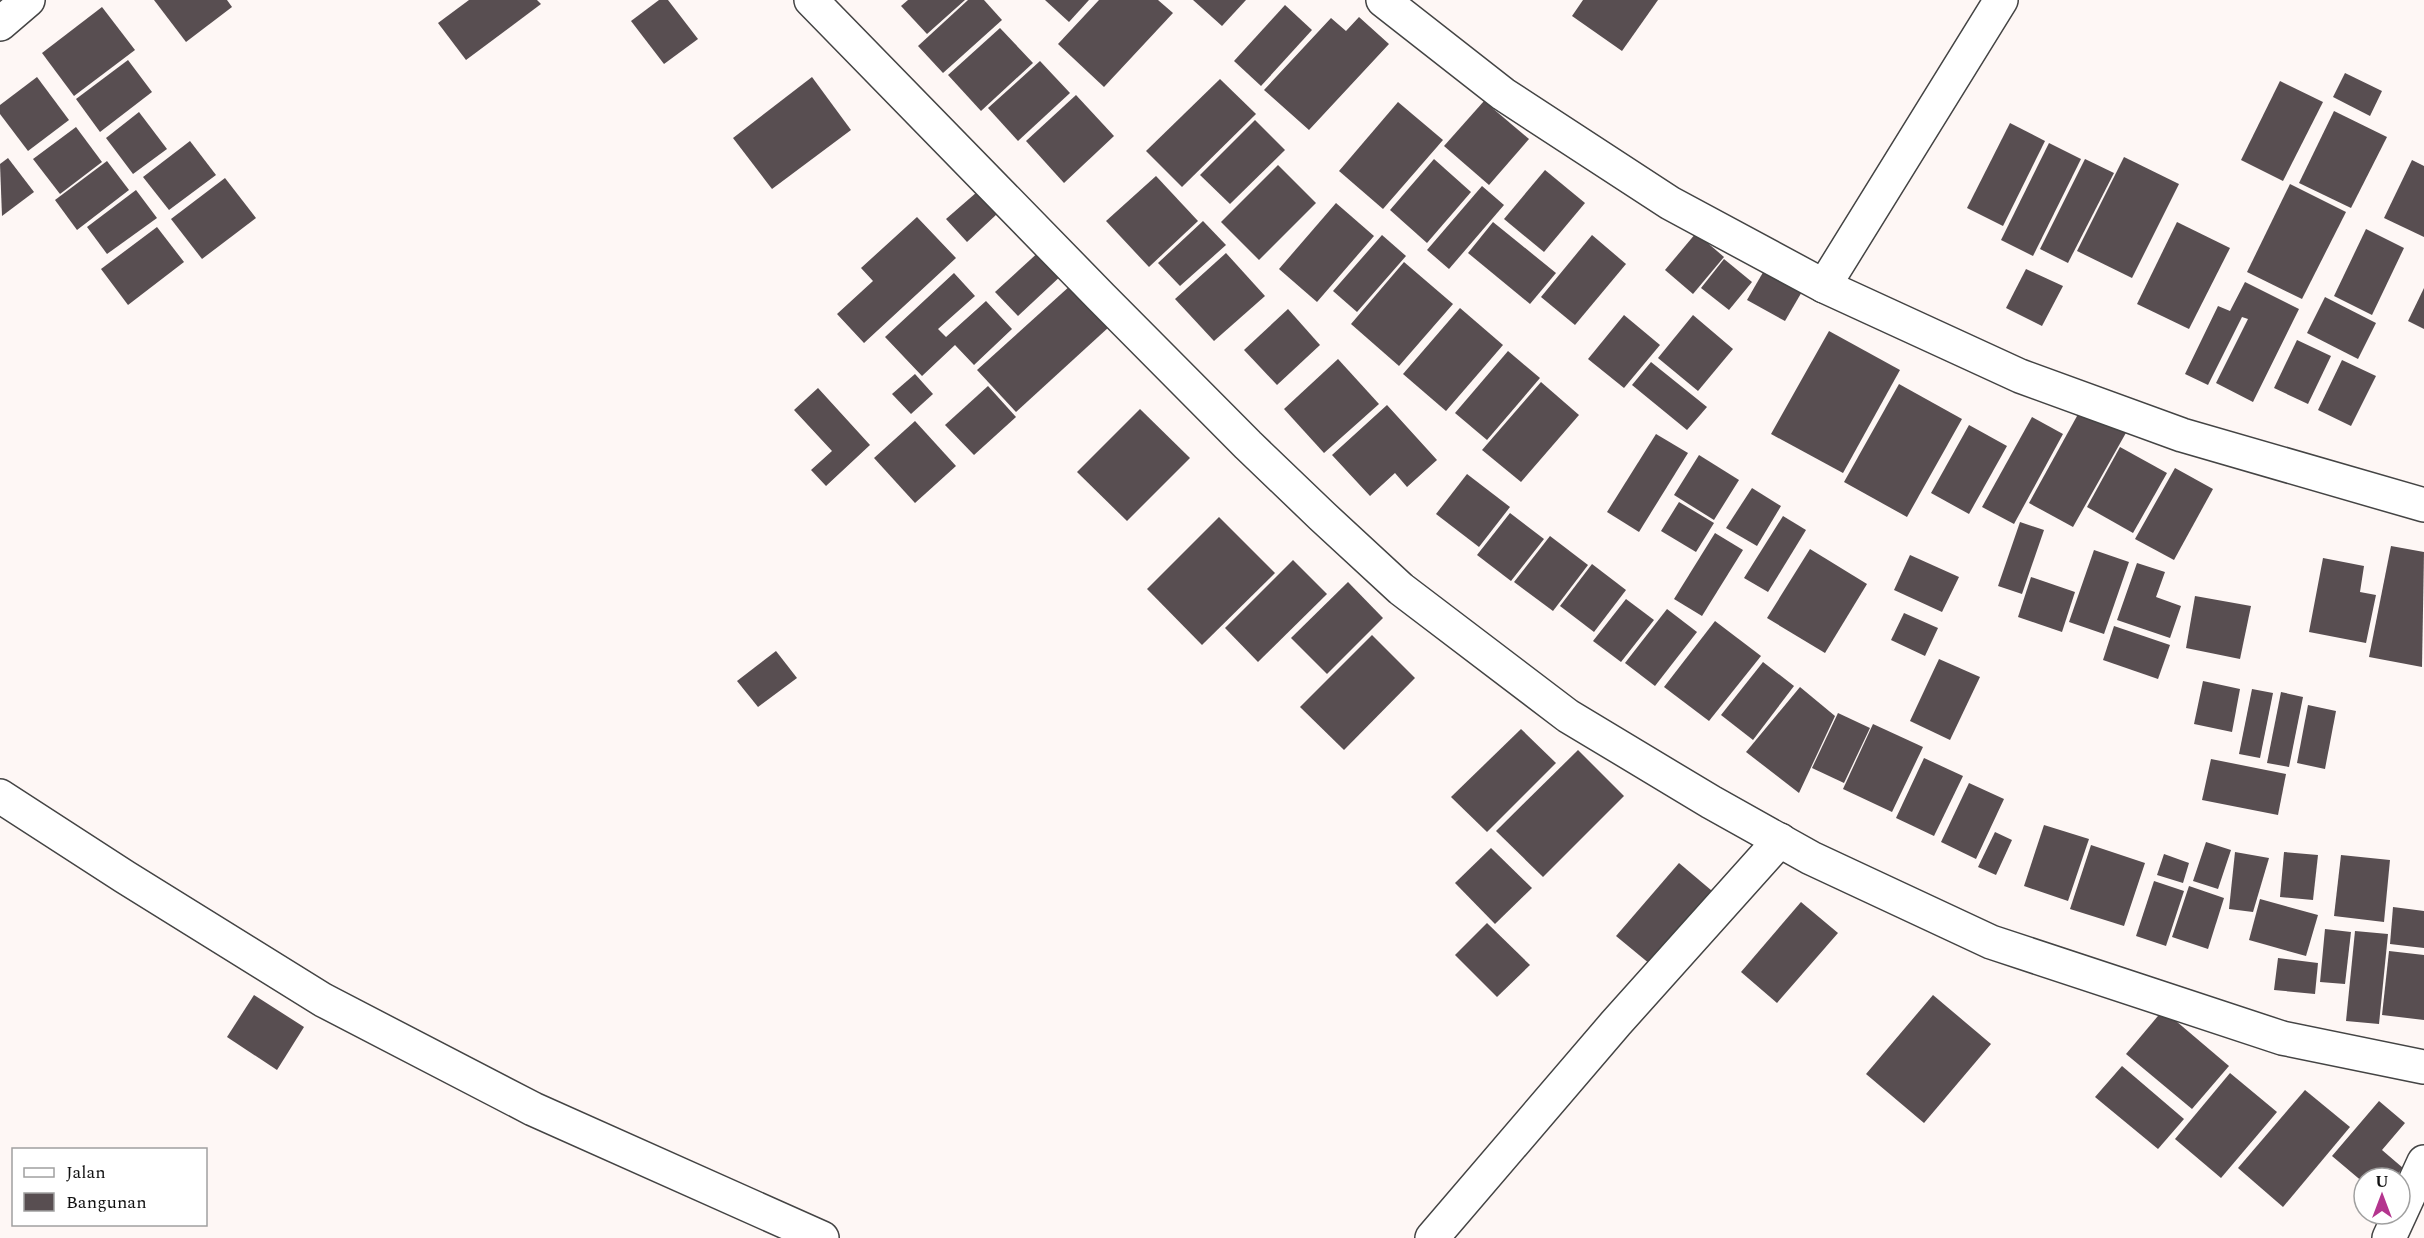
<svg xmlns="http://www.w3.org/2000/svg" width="2424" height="1238" viewBox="0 0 2424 1238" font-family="Spectral,serif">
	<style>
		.building { fill: #584e51 }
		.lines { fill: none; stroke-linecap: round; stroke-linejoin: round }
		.minor-casing { stroke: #444; stroke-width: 36 }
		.minor { stroke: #fff; stroke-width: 33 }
	</style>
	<rect width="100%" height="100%" fill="#fef7f5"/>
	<!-- building -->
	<g class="building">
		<polygon points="154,0 227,0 232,7 186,42"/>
		<polygon points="469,0 537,0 541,4 466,60 438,23"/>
		<polygon points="659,0 668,0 698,39 664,64 631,21"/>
		<polygon points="908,0 965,0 927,34 901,6"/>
		<polygon points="968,0 984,0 1002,20 943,73 918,46"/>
		<polygon points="1045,0 1089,0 1069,22"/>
		<polygon points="1099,0 1158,0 1173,13 1104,87 1058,44"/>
		<polygon points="1193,0 1246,0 1222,26"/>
		<polygon points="1583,0 1658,0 1622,51 1572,16"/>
		<polygon points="1285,5 1312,30 1261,86 1234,61"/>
		<polygon points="102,7 135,50 74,96 42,53"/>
		<polygon points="1359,17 1389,44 1309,130 1264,90 1331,18 1346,31"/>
		<polygon points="1000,28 1033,63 981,111 948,75"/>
		<polygon points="128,60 152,92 100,132 76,99"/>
		<polygon points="1040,61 1070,93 1018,141 988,108"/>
		<polygon points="2345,73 2382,91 2370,116 2333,97"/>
		<polygon points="37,77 69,120 28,151 0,114 0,105"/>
		<polygon points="812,77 851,130 772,189 733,138"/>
		<polygon points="1220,79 1256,114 1182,187 1146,151"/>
		<polygon points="2280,81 2323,102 2283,181 2241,160"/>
		<polygon points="1076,95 1114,136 1064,183 1026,141"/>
		<polygon points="1484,101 1529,139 1489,185 1444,146"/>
		<polygon points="1398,102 1443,140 1383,209 1339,171"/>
		<polygon points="2334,111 2387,137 2351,208 2299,183"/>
		<polygon points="139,112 167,149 133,174 106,138"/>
		<polygon points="1255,120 1285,150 1230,204 1200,175"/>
		<polygon points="2010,123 2045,141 2003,226 1967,208"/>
		<polygon points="76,127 102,162 60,194 33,159"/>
		<polygon points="190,141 216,175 169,210 143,177"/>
		<polygon points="2049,143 2081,159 2033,256 2001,240"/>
		<polygon points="2124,157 2179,184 2132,278 2077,251"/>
		<polygon points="8,158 34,192 2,216 0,164"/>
		<polygon points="1434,159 1471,192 1427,243 1390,210"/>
		<polygon points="2085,159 2114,173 2068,263 2040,249"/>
		<polygon points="2412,160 2424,166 2424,237 2384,218"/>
		<polygon points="107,161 129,190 77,230 55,200"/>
		<polygon points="1278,165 1316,203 1259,260 1221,222"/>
		<polygon points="1545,170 1585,203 1544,252 1504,219"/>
		<polygon points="1156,176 1198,221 1149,267 1106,221"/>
		<polygon points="225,178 256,218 202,259 171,219"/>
		<polygon points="2290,184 2346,212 2302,299 2247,272"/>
		<polygon points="1482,186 1504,205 1449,269 1427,250"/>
		<polygon points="136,190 157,218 107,254 87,227"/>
		<polygon points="977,192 997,214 967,242 946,219"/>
		<polygon points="1336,203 1374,236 1317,302 1279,269"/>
		<polygon points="917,217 956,258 864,343 837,314 873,281 861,268"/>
		<polygon points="1203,221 1226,245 1180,286 1158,263"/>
		<polygon points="1493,222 1556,273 1530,304 1468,253"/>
		<polygon points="2177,222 2230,248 2189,329 2137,304"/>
		<polygon points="157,227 184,262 128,305 101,269"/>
		<polygon points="2366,229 2404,248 2372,315 2334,296"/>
		<polygon points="1696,233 1724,257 1693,294 1665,270"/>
		<polygon points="1382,235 1406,256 1357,312 1333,291"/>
		<polygon points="1592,235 1626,264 1575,325 1541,297"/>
		<polygon points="1042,249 1064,273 1018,316 995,292"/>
		<polygon points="1226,253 1265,296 1214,341 1175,299"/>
		<polygon points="1724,259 1752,282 1729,310 1701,288"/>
		<polygon points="1404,262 1453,304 1399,366 1351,324"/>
		<polygon points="1769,262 1807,283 1785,321 1747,300"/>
		<polygon points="2026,269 2063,286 2042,326 2006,308"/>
		<polygon points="954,273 975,296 938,329 946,337 986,301 1012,329 974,365 955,345 922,376 885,337"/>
		<polygon points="2245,282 2299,309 2253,402 2216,383 2248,319 2242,317 2208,385 2185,374 2218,306 2230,311"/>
		<polygon points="1071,285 1109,327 1016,412 977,370"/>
		<polygon points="2424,288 2424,329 2408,321"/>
		<polygon points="2325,297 2376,323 2358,359 2307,333"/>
		<polygon points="1460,308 1503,345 1446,411 1403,374"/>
		<polygon points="1288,309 1320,345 1277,385 1244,350"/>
		<polygon points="1624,315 1660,345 1624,388 1588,359"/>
		<polygon points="1693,315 1733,349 1698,391 1658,358"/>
		<polygon points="1829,331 1900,370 1843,473 1771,434"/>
		<polygon points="2297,340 2331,356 2308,404 2274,388"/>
		<polygon points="1508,351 1540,378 1487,440 1455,413"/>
		<polygon points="1338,359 1379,404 1324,453 1284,409"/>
		<polygon points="2342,360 2376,376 2351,426 2318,410"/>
		<polygon points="1651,362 1707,407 1687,430 1632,385"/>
		<polygon points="915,374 933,394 911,414 892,394"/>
		<polygon points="1541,382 1579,415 1521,482 1482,450"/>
		<polygon points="1899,384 1962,419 1907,517 1844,482"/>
		<polygon points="988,386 1016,417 974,455 945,425"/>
		<polygon points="818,388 870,445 826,486 811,470 832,451 794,410"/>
		<polygon points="1387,405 1437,460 1407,487 1395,473 1370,496 1332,455"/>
		<polygon points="2082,407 2127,431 2073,527 2029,503"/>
		<polygon points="1140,409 1190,458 1127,521 1077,472"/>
		<polygon points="2032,417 2063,434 2014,524 1982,507"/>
		<polygon points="915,421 956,466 915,503 874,458"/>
		<polygon points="1969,425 2007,446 1969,514 1931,493"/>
		<polygon points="1656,434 1688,453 1639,532 1607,512"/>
		<polygon points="2120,447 2167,473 2133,533 2087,507"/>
		<polygon points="1699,455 1739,480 1714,520 1674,495"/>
		<polygon points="2175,468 2213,489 2174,560 2135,539"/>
		<polygon points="1467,474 1510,507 1479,547 1436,514"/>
		<polygon points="1752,488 1781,506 1757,546 1726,528"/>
		<polygon points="1679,502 1714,523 1696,552 1661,531"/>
		<polygon points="1510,513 1544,539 1511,581 1477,555"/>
		<polygon points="1783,516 1806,530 1768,592 1744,578"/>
		<polygon points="1219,517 1275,573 1202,645 1147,589"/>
		<polygon points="2020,522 2044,530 2022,594 1998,586"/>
		<polygon points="1715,533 1743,550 1702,616 1674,599"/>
		<polygon points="1550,536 1588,565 1553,611 1514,582"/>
		<polygon points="2391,546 2424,552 2422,667 2369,657"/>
		<polygon points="1810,549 1867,584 1825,653 1767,618"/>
		<polygon points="2094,550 2129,562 2104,634 2069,622"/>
		<polygon points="1910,555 1959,577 1942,612 1894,590"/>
		<polygon points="2323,558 2364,566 2360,592 2376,595 2366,643 2309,632"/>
		<polygon points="1293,560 1327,594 1258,662 1225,628"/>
		<polygon points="2137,563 2165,572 2156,597 2181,606 2170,638 2117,620"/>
		<polygon points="1592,564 1626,590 1594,632 1560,606"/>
		<polygon points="2031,577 2075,592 2062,632 2018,617"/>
		<polygon points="1348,582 1383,618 1327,674 1291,638"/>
		<polygon points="2195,596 2251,606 2240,659 2186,648"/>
		<polygon points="1626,599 1654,620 1621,662 1593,641"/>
		<polygon points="1667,609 1697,632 1655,686 1625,663"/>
		<polygon points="1904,613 1938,628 1925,656 1891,640"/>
		<polygon points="1715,621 1761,656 1709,721 1664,687"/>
		<polygon points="2114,626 2170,645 2158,679 2103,660"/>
		<polygon points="1372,635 1415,678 1344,750 1300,707"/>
		<polygon points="776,651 797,678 758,707 737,681"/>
		<polygon points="1939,659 1980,677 1950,740 1910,721"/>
		<polygon points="1763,662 1794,686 1753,740 1721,715"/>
		<polygon points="2203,681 2240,689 2232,732 2194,724"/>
		<polygon points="1800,687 1835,716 1799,793 1746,752"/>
		<polygon points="2252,689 2273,693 2260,758 2239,754"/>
		<polygon points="2281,692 2303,697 2289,767 2267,763"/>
		<polygon points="2308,705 2336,711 2325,769 2297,763"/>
		<polygon points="1838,713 1870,728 1844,783 1812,768"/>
		<polygon points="1873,724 1923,747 1892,812 1843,789"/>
		<polygon points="1521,729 1556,763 1487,832 1451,797"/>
		<polygon points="1578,750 1624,796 1543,877 1496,831"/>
		<polygon points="1924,758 1963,776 1934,836 1896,818"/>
		<polygon points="2211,759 2286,774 2278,815 2202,800"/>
		<polygon points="1969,783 2004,799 1976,859 1941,842"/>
		<polygon points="2044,825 2089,839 2068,901 2024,886"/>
		<polygon points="1995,832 2012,840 1996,875 1978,867"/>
		<polygon points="2206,842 2231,850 2218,889 2193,881"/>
		<polygon points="2091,845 2145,863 2124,926 2070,909"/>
		<polygon points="1491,848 1532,888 1495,924 1455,883"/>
		<polygon points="2235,852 2269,858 2253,912 2229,909"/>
		<polygon points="2284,852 2318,855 2313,900 2280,897"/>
		<polygon points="2164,854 2189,863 2183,883 2157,875"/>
		<polygon points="2341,855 2390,860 2384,922 2334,916"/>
		<polygon points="1679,863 1718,896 1656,969 1616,936"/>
		<polygon points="2154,881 2184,891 2166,946 2136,936"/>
		<polygon points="2189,886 2224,898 2208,949 2172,937"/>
		<polygon points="2260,899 2318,915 2306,956 2249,940"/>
		<polygon points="1801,902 1838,933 1777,1003 1741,972"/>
		<polygon points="2393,907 2424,911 2424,948 2390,944"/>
		<polygon points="1487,923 1530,965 1497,997 1455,955"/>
		<polygon points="2325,929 2351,932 2345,984 2320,982"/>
		<polygon points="2355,931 2388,934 2379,1024 2346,1021"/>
		<polygon points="2389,951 2424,955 2424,1020 2382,1015"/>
		<polygon points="2278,958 2318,963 2315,994 2274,990"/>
		<polygon points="254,995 304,1027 277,1070 227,1037"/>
		<polygon points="1933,995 1991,1044 1924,1123 1866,1074"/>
		<polygon points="2163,1010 2229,1066 2192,1109 2126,1054"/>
		<polygon points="2122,1066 2184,1119 2158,1149 2095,1097"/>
		<polygon points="2230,1073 2277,1112 2221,1178 2175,1139"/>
		<polygon points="2305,1090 2350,1127 2283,1207 2238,1168"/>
		<polygon points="2379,1101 2405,1123 2382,1150 2403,1168 2394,1178 2364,1178 2364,1183 2332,1156"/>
	</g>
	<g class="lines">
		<!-- minor casing -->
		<g class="minor-casing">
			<g id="minor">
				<polyline points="811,0 1101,297 1248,445 1322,516 1401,589 1568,716 1711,802 1811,858 1991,942 2282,1038 2424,1067"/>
				<polyline points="1383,0 1503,94 1670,203 1824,286 2020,376 2182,435 2424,505"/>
				<polyline points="0,24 28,0"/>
				<polyline points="1824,286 2001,0"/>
				<polyline points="0,796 125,877 323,1000 533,1109 822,1238"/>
				<polyline points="1432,1238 1616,1023 1780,840"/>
				<polyline points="2389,1238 2424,1162"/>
			</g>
		</g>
		<!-- minor -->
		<use href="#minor" class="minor"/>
	</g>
	<!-- legend -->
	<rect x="12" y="1148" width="195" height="78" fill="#ffffff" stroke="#a0a0a0" stroke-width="1.5"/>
	<rect x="24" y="1168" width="30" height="9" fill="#ffffff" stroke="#a0a0a0" stroke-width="1.5"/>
	<text x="66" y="1178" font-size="18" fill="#111111">Jalan</text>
	<rect x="24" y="1193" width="30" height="18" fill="#584e51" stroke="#a0a0a0" stroke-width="1.5"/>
	<text x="66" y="1208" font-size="18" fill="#111111">Bangunan</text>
	<!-- north arrow -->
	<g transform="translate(2382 1196)"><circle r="28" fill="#ffffff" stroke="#a0a0a0" stroke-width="1.5"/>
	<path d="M0-4.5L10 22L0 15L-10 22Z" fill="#b4358e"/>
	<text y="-9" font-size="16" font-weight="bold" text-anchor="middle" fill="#111111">U</text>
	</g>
</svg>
